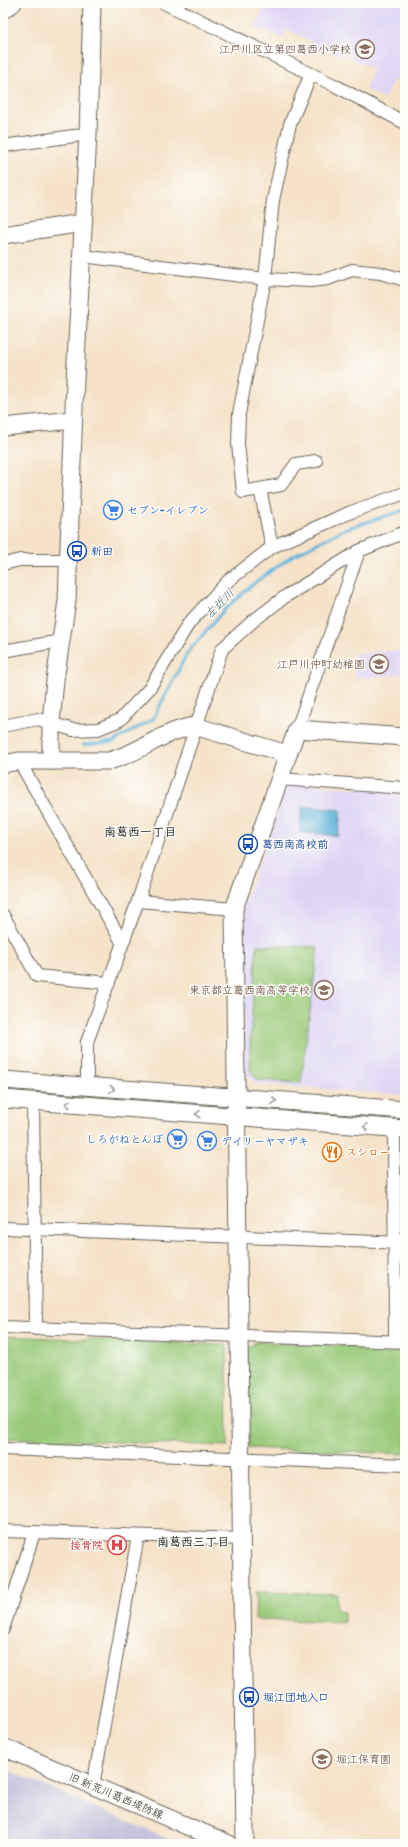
<svg xmlns="http://www.w3.org/2000/svg" width="408" height="1847" viewBox="0 0 408 1847" font-family="Pangolin,'Klee One',sans-serif">
	<style>
		.built { fill: #ded5f5 }
		.industrial { fill: #c3c1db }
		.green { fill: #9aca7a; stroke: #5b734b }
		.water { fill: #5eb3da; stroke: #3d687b }
		.lines { fill: none; stroke-linecap: round; stroke-linejoin: round }
		.stream { stroke: #5eb3da; stroke-width: 3 }
		.street-casing { stroke: #686158; stroke-width: 14 }
		.secondary-casing { stroke: #686158; stroke-width: 19 }
		.street { stroke: #fff; stroke-width: 12 }
		.secondary { stroke: #fff; stroke-width: 17 }
		.oneway { stroke: #999 }
		.labels { text-anchor: middle; dominant-baseline: central; stroke-width: 3; stroke-linejoin: round; paint-order: stroke }
		.education-label { font-size: 11px; font-weight: bold; fill: #785e54; stroke: #fdfcf7; text-anchor: end }
		.shop-label { font-size: 11px; font-weight: bold; fill: #366cbe; stroke: #fdfcf7; text-anchor: start }
		.transit-label { font-size: 11px; font-weight: bold; fill: #164399; stroke: #fdfcf7; text-anchor: start }
		.food-label { font-size: 11px; font-weight: bold; fill: #c56008; stroke: #fdfcf7; text-anchor: start }
		.health-label { font-size: 11px; font-weight: bold; fill: #be3a42; stroke: #fdfcf7; text-anchor: end }
		.street-label { font-size: 11px; fill: #1c1c1c; stroke: #fdfcf7 }
		.water-label { font-size: 12px; font-style: italic; fill: #3a6071; stroke: #fdfcf7 }
		.neighbourhood-label { font-size: 12px; font-weight: bold; fill: #1c1c1c; stroke: #fdfcf7 }
	</style>
	<rect width="100%" height="100%" fill="#fdfcf7"/>
	<filter id="ink" filterUnits="userSpaceOnUse"><feTurbulence type="fractalNoise" baseFrequency=".025" numOctaves="2"/><feDisplacementMap in="SourceGraphic" scale="8" xChannelSelector="R" yChannelSelector="G"/><feConvolveMatrix kernelMatrix="1 2 1 2 8 2 1 2 1" color-interpolation-filters="sRGB"/></filter>
	<filter id="wash" filterUnits="userSpaceOnUse"><feTurbulence type="fractalNoise" baseFrequency=".012" numOctaves="4" result="noise"/><feDisplacementMap in="SourceGraphic" scale="16" xChannelSelector="R" yChannelSelector="G"/><feGaussianBlur stdDeviation="0.9" result="paint"/><feColorMatrix in="noise" values="0 0 0 0 0 0 0 0 0 0 0 0 0 0 0 0 0 1.4 0 .05"/><feComposite in="paint" operator="in"/></filter>
	<g filter="url(#wash)">
		<rect width="100%" height="100%" fill="#f5e2c8"/>
		<!-- built -->
		<g class="built">
			<polygon points="267,3 405,3 405,85 393,80 384,99 365,89 373,69 343,54 335,54 287,29 281,38 266,30 265,32 255,27"/>
			<polygon points="405,650 405,674 355,678 353,654"/>
			<polygon points="291,783 405,792 405,1095 256,1084 244,1073 243,908 286,788"/>
		</g>
		<!-- industrial -->
		<polygon class="industrial" points="3,1768 180,1844 3,1844"/>
		<!-- green -->
		<g class="green">
			<polygon points="257,945 318,947 301,1083 258,1080 250,1070 250,1040"/>
			<polygon points="3,1336 227,1345 228,1446 3,1438"/>
			<polygon points="255,1342 405,1348 405,1454 249,1448 247,1349"/>
			<polygon points="256,1592 337,1594 336,1609 344,1612 344,1622 255,1619"/>
		</g>
		<!-- water -->
		<polygon class="water" points="302,806 341,810 338,836 300,832"/>
		<g class="lines">
			<!-- stream -->
			<polyline class="stream" points="83,745 113,742 153,719 188,652 225,609 257,581 292,556 345,529 405,510"/>
		</g>
	</g>
	<g filter="url(#ink)">
		<g class="lines">
			<!-- street casing -->
			<g class="street-casing">
				<g id="street">
					<polyline points="164,3 334,85 405,123"/>
					<polyline points="311,74 290,124 273,200 265,279 239,414 238,444 243,492 281,485 296,464 316,461"/>
					<polyline points="3,146 88,134"/>
					<polyline points="82,256 265,279 311,281 328,279 352,270 380,273 405,280"/>
					<polyline points="260,489 272,547"/>
					<polyline points="3,564 20,560 69,560"/>
					<polyline points="3,651 61,641"/>
					<polyline points="3,726 38,719 73,730 98,729 120,720 149,689 189,623 228,581 272,547 351,512 405,493"/>
					<polyline points="297,729 359,551"/>
					<polyline points="19,761 122,942"/>
					<polyline points="279,779 405,788"/>
					<polyline points="138,901 234,909"/>
					<polyline points="3,915 37,976 109,983"/>
					<polyline points="87,1087 87,1042 138,901 222,649 253,621 286,596 359,551 405,532"/>
					<polyline points="33,1101 36,1329"/>
					<polyline points="394,1129 395,1341"/>
					<polyline points="3,1228 405,1243"/>
					<polyline points="3,1327 405,1342"/>
					<polyline points="3,1449 405,1465"/>
					<polyline points="3,1531 241,1539"/>
					<polyline points="3,1629 34,1533"/>
					<polyline points="93,1786 138,1536"/>
				</g>
			</g>
			<!-- secondary casing -->
			<g class="secondary-casing">
				<g id="secondary">
					<polyline points="3,10 13,3"/>
					<polyline points="3,235 83,223"/>
					<polyline points="3,427 73,420"/>
					<polyline points="51,761 51,723 55,680 67,601 75,380 88,134 92,3"/>
					<path d="M3,764l16,-3h89c31,-7 56,-31 87,-35l92,28"/>
					<polyline points="3,1080 405,1110"/>
					<polyline points="3,1099 405,1129"/>
					<polyline points="3,1747 229,1844"/>
					<polyline points="245,1844 234,909 297,729 405,737"/>
				</g>
			</g>
			<!-- street -->
			<use href="#street" class="street"/>
			<!-- secondary -->
			<use href="#secondary" class="secondary"/>
		</g>
		<!-- one-way arrows -->
		<defs><path id="oneway-chevron" d="M-2-3.5L2.5 0L-2 3.5" fill="none" stroke-width="1.6" stroke-linecap="round" stroke-linejoin="round"/></defs>
		<g class="oneway">
			<use href="#oneway-chevron" transform="translate(112 1089) rotate(4)"/>
			<use href="#oneway-chevron" transform="translate(274 1101) rotate(4)"/>
			<use href="#oneway-chevron" transform="translate(68 1104) rotate(-176)"/>
			<use href="#oneway-chevron" transform="translate(198 1114) rotate(-176)"/>
			<use href="#oneway-chevron" transform="translate(366 1127) rotate(-176)"/>
		</g>
	</g>
	<!-- icons -->
	<defs>
		<g id="school-ring" transform="scale(1)"><circle r="9.5" fill="#fdfcf7" stroke="#8d6e63" stroke-width="1.5"/><path d="M0-5L7-2L0 1L-7-2ZM-4 1L0 2.5L4 1V4Q0 6-4 4Z" fill="#8d6e63"/></g>
		<g id="supermarket-ring" transform="scale(1)"><circle r="9.5" fill="#fdfcf7" stroke="#3f7fe0" stroke-width="1.5"/><path d="M-6-5.5h2.5l.6 2H6L4.5 2H-2.5L-4.4-4H-6ZM-1.5 3.2a1.3 1.3 0 1 0 .1 0ZM3 3.2a1.3 1.3 0 1 0 .1 0Z" fill="#3f7fe0"/></g>
		<g id="bus-ring" transform="scale(1)"><circle r="9.5" fill="#fdfcf7" stroke="#1a4fb4" stroke-width="1.5"/><path d="M-5-6H5V4H4V6H2V4H-2V6H-4V4H-5ZM-3.5-4V0h7V-4ZM-3.5 1.2v1.5H-2V1.2ZM2 1.2v1.5H3.5V1.2Z" fill="#1a4fb4"/></g>
		<g id="restaurant-ring" transform="scale(1)"><circle r="9.5" fill="#fdfcf7" stroke="#e8710a" stroke-width="1.5"/><path d="M-5-6h1v4h1v-4h1v4h1v-4h1v5L-1.5 .5V6h-2V.5L-5-1ZM5-6V6H3V1.5H1.5Q1.5-4 5-6Z" fill="#e8710a"/></g>
		<g id="hospital-ring" transform="scale(1)"><circle r="9.5" fill="#fdfcf7" stroke="#e0444e" stroke-width="1.5"/><path d="M-5-5h3v3.5h4V-5h3V5h-3V1.5h-4V5h-3Z" fill="#e0444e"/></g>
	</defs>
	<g fill-rule="evenodd">
		<use href="#school-ring" x="365" y="49"/>
		<use href="#supermarket-ring" x="113" y="510"/>
		<use href="#bus-ring" x="77" y="551"/>
		<use href="#school-ring" x="379" y="664"/>
		<use href="#bus-ring" x="248" y="844"/>
		<use href="#school-ring" x="324" y="990"/>
		<use href="#supermarket-ring" x="177" y="1139"/>
		<use href="#supermarket-ring" x="207" y="1141"/>
		<use href="#restaurant-ring" x="332" y="1152"/>
		<use href="#hospital-ring" x="117" y="1545"/>
		<use href="#bus-ring" x="249" y="1697"/>
		<use href="#school-ring" x="322" y="1759"/>
	</g>
	<g class="labels">
		<!-- education labels -->
		<g class="education-label">
			<text x="351" y="49">江戸川区立第四葛西小学校</text>
			<text x="365" y="664">江戸川仲町幼稚園</text>
			<text x="310" y="990">東京都立葛西南高等学校</text>
			<text x="336" y="1759" text-anchor="start">堀江保育園</text>
		</g>
		<!-- shop labels -->
		<g class="shop-label">
			<text x="127" y="510">セブン-イレブン</text>
			<text x="163" y="1139" text-anchor="end">しろがねとんぼ</text>
			<text x="221" y="1141">デイリーヤマザキ</text>
		</g>
		<!-- transit labels -->
		<g class="transit-label">
			<text x="91" y="551">新田</text>
			<text x="262" y="844">葛西南高校前</text>
			<text x="263" y="1697">堀江団地入口</text>
		</g>
		<!-- food labels -->
		<g class="food-label">
			<text x="346" y="1152">スシロー</text>
		</g>
		<!-- health labels -->
		<g class="health-label">
			<text x="103" y="1545">接骨院</text>
		</g>
		<!-- street labels -->
		<g class="street-label">
			<text transform="translate(116 1796) rotate(23)">旧 新荒川葛西堤防線</text>
		</g>
		<!-- water labels -->
		<g class="water-label">
			<text transform="translate(220 604) rotate(-45)">左近川</text>
		</g>
		<!-- neighbourhood labels -->
		<g class="neighbourhood-label">
			<text x="140" y="832">南葛西一丁目</text>
			<text x="193" y="1542">南葛西三丁目</text>
		</g>
	</g>
	<!-- margin -->
	<rect width="408" height="1847" fill="none" stroke="#fdfcf7" stroke-width="16"/>
</svg>
